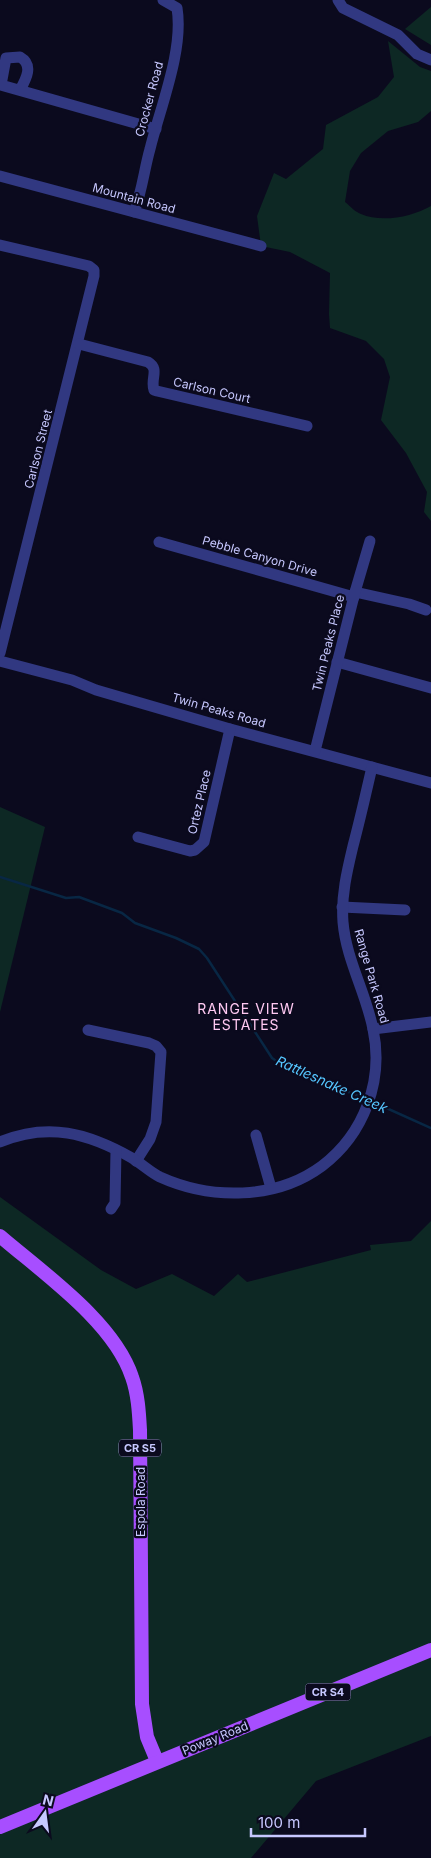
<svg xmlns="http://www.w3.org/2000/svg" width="431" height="1858" viewBox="0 0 431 1858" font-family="Inter,sans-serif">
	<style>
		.green { fill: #0d2824 }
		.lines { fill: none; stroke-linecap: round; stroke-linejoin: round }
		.stream { stroke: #082744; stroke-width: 2.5 }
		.minor { stroke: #313881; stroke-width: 11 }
		.major { stroke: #a74eff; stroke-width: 14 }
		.labels { text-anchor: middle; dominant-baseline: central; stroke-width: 4.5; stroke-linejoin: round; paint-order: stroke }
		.shield { fill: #0b0a1e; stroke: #8f8fbc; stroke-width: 1 }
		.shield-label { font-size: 11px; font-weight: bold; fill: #c7c8ff }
		.street-label { font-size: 12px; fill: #c7c8ff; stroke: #0b0a1e }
		.neighbourhood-label { font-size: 14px; letter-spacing: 1px; fill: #ffc9f2; stroke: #0b0a1e }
		.water-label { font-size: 14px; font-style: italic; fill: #55c6ff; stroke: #0b0a1e }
	</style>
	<rect width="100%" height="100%" fill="#0b0a1e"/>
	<!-- green -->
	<g class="green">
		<polygon points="431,7 431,45 405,29"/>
		<path d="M388,41l32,26 11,4v40l-13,11 -30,9 -27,22 -11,18 -5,31c5,4 10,10 16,12 20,9 51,3 70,-8v315l-7,-9 3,-20 -21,-39 -25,-33 9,-43 -6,-18 -18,-18 -36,-13 -1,-14 1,-41 -40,-21 -29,-6 -4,-30 17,-43 12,6 37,-30 3,-24 52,-28 16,-20z"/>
		<polygon points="0,807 45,827 0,1012"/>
		<polygon points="0,1197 101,1270 136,1289 172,1274 214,1296 238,1274 247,1282 371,1250 370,1245 411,1241 431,1221 431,1736 316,1781 251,1858 0,1858"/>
	</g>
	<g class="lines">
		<!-- stream -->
		<g class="stream">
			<polyline points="0,877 66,898 79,897 122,913 135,923 176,938 199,949 207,958 272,1058 282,1065 366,1099"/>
			<polyline points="373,1102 431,1128"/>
		</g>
		<!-- minor -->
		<g class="minor">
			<polyline points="338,0 343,8 398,35 417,54 431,60"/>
			<path d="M20,90c6,-11 14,-25 0,-33l-14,1 -5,27 155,44"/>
			<polyline points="0,176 261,246"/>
			<path d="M134,212c8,-20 10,-42 16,-63 10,-41 34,-99 27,-141l-14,-8"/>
			<polyline points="0,245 89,266 94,270 94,276 0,653"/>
			<path d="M79,344l69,18c12,7 2,17 6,28l3,1 150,35"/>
			<polyline points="159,542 354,597"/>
			<polyline points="355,592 409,604 426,610"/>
			<polyline points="0,661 72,680 96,690 230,729 431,783"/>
			<polyline points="337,662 431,688"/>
			<polyline points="315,751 355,592 370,541"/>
			<polyline points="138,837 190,851 195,850 204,842 230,729"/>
			<polyline points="342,907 405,910"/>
			<polyline points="373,1029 431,1022"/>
			<polyline points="88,1030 149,1043 156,1046 161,1052 156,1122 150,1139 136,1161"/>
			<polyline points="256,1135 271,1188"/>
			<path d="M0,1142c48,-20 88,-9 132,16 10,6 18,14 28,19 51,23 116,23 162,-11 42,-32 62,-85 51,-137 -7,-36 -27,-70 -30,-107 -2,-26 4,-51 10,-76 7,-26 13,-53 19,-79"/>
			<polyline points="111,1209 115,1203 116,1150"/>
		</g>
		<!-- major -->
		<g class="major">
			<path d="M0,1236c43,37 114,86 132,141 6,17 7,35 8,53l2,274 5,33 10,24"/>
			<polyline points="0,1827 431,1650"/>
		</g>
	</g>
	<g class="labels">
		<!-- shield labels -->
		<g class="shield">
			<rect x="119" y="1439.5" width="42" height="17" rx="4"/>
			<rect x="305.5" y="1683.5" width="45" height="17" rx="4"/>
		</g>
		<g class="shield-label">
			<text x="140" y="1448">CR S5</text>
			<text x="328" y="1692">CR S4</text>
		</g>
		<!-- street labels -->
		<g class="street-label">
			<text transform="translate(149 99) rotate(-75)">Crocker Road</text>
			<text transform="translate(134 198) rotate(15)">Mountain Road</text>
			<text transform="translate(212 390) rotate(13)">Carlson Court</text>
			<text transform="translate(38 449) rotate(-76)">Carlson Street</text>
			<text transform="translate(260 556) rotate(16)">Pebble Canyon Drive</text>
			<text transform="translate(328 643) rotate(-76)">Twin Peaks Place</text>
			<text transform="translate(219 710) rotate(16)">Twin Peaks Road</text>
			<text transform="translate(199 802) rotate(-77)">Ortez Place</text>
			<text transform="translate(372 976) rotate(74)">Range Park Road</text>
			<text transform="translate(140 1502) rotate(-90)">Espola Road</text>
			<text transform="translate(215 1738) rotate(-22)">Poway Road</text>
		</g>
		<!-- neighbourhood labels -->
		<g class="neighbourhood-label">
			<text x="246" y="1008">RANGE VIEW<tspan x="246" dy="16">ESTATES</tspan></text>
		</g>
		<!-- water labels -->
		<g class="water-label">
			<text transform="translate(332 1084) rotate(24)">Rattlesnake Creek</text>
		</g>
	</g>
	<!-- north arrow -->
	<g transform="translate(45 1813) rotate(14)" stroke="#0b0a1e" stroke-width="4" paint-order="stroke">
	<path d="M0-4L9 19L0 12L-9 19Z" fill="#c7c8ff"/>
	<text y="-8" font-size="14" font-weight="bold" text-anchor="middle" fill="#c7c8ff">N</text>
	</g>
	<!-- scale -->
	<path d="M251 1828v8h114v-8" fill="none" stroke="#c7c8ff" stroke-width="2.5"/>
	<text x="258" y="1828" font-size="15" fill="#c7c8ff" stroke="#0b0a1e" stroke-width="4" paint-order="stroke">100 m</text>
</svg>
